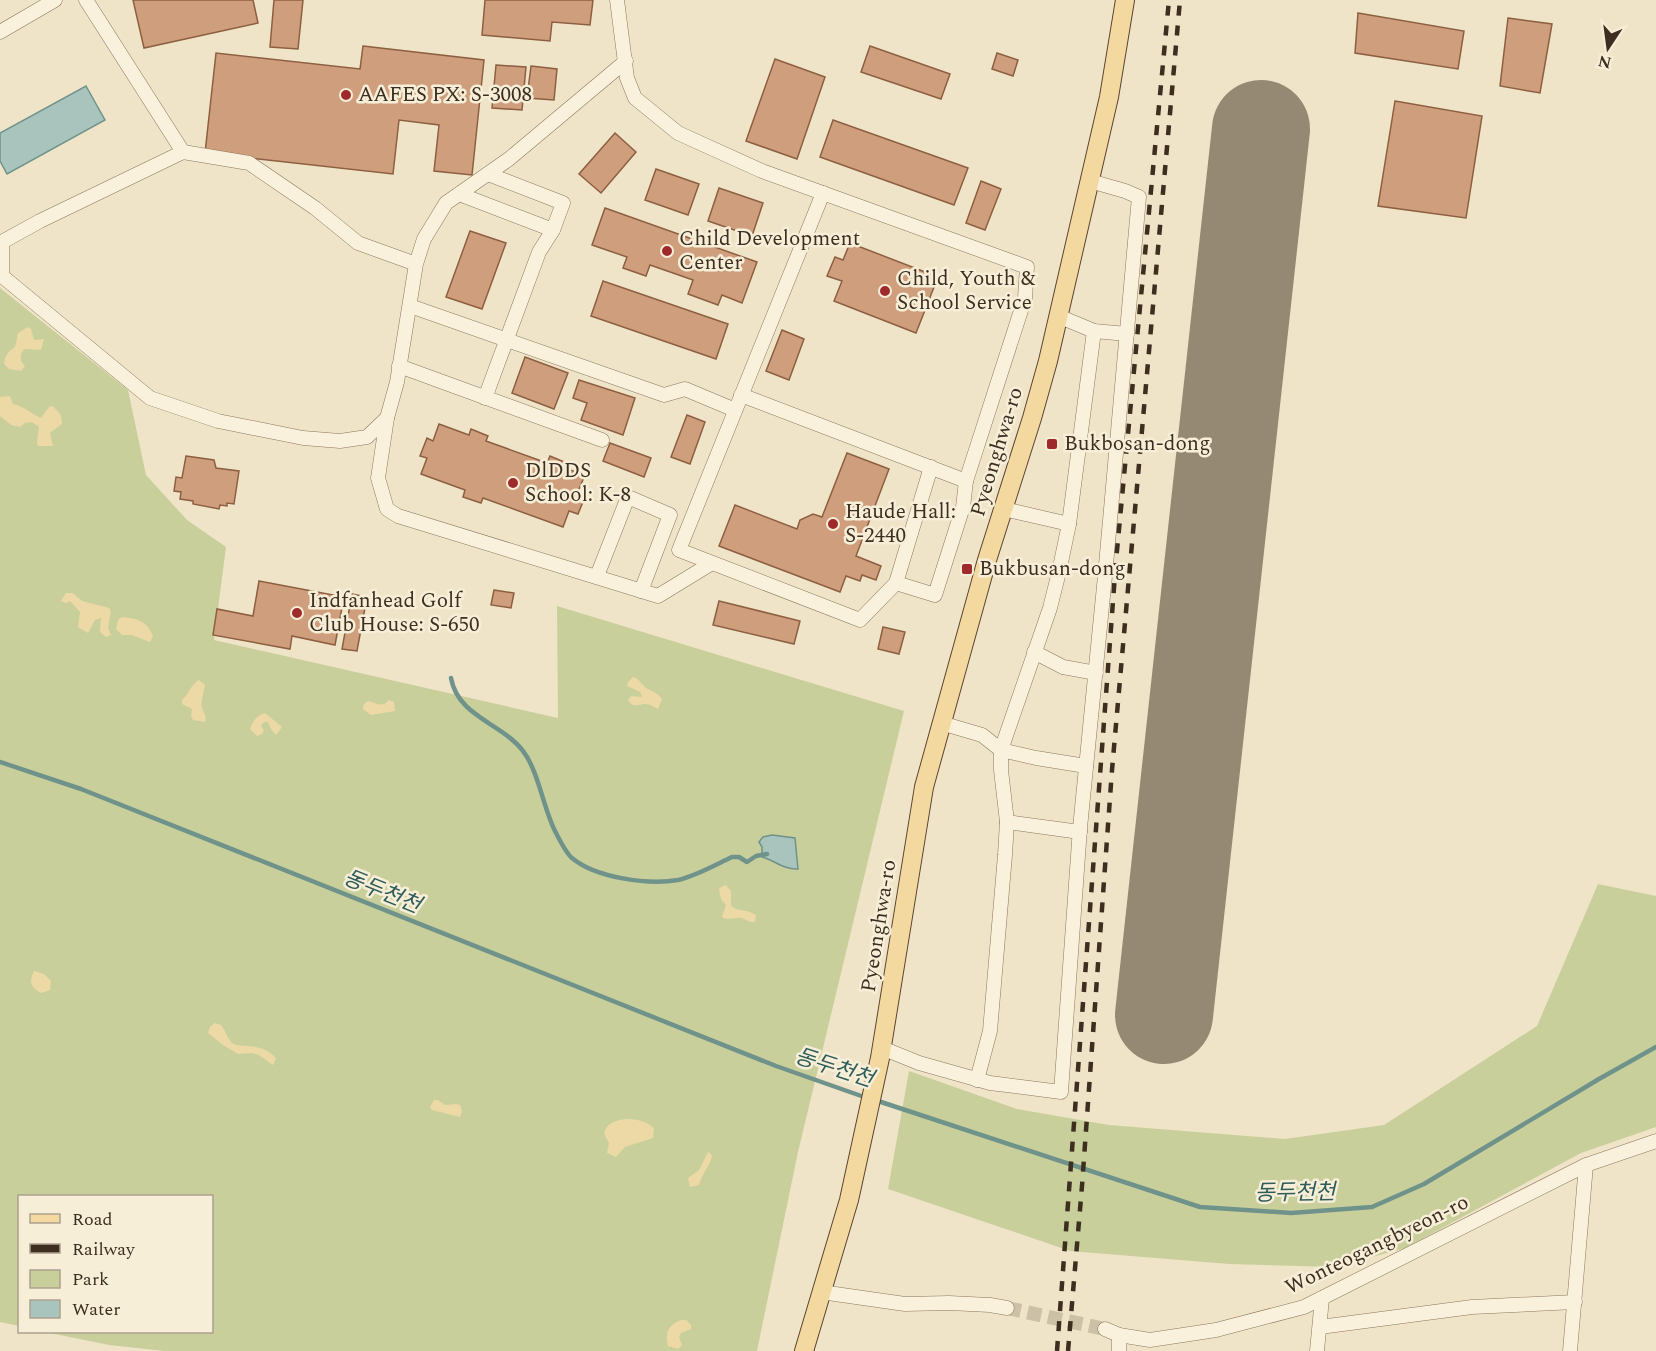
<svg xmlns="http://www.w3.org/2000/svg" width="1656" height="1351" viewBox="0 0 1656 1351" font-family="Spectral,'Noto Sans KR',serif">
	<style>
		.green { fill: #c9cf9b }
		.sand { fill: #ecd9a5 }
		.water { fill: #a9c4bc; stroke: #6f938a; stroke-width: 1.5 }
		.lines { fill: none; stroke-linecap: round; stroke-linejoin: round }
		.stream { stroke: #6f938a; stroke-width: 4.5 }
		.runway { stroke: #968974; stroke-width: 98 }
		.building { fill: #cf9f7d; stroke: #8d5f41; stroke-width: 1.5 }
		.minor-tunnel { stroke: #ccc0a6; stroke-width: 14; stroke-dasharray: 14 7; stroke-linecap: butt }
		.minor-casing { stroke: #8d765c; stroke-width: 15 }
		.major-casing { stroke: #5b4430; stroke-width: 20 }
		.minor { stroke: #faf1dc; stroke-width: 14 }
		.major { stroke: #f3d9a0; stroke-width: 18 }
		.rail { stroke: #3d2e20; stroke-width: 4.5; stroke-dasharray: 10 10; stroke-linecap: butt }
		.poi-dot { fill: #9e2a2b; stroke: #f7eed8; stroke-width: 2 }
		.labels { text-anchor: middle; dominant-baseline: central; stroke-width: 5; stroke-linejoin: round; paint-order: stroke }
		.poi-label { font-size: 21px; fill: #3d2e20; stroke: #f7eed8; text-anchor: start }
		.street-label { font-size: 21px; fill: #3d2e20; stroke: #f7eed8 }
		.water-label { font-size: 22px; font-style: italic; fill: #2f5d5a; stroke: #f7eed8 }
	</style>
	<rect width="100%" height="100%" fill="#f0e4c8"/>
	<!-- green -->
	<g class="green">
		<polygon points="0,288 128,390 146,475 187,520 226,547 214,640 558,718 557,606 904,711 798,1152 757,1351 165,1351 109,1345 45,1332 212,1332 212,1196 20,1196 19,1326 0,1322"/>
		<polygon points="1598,884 1656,896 1656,1127 1581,1153 1405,1248 1336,1267 1229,1264 1070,1251 888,1189 909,1071 1017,1109 1109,1125 1285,1139 1384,1125 1537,1026"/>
	</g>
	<!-- sand -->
	<g class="sand">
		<path d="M28,327l3,2 3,11 10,-1 -3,11 -17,-1 -3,5v7l4,5 -4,5 -12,-2 -5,-5c1,-9 4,-12 11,-17l3,-14z"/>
		<path d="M10,396l3,8c13,3 18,10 28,14l8,-11 3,-1c7,5 10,9 10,18l-12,9 3,13h-15l-1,-4 2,-15 -7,-5 -7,1 -5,4 -9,-2 -11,-9v-19z"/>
		<polygon points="66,593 73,593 82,601 109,608 111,611 108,628 111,635 106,637 100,632 101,618 95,620 88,633 78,627 80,612 70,601 66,603 61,601"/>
		<path d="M122,617c15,1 26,5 31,19l-3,6 -18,-7h-10l-6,-6 2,-9z"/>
		<path d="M633,677c7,2 7,6 12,10 7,5 12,5 17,12l-4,10c-3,-1 -5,-3 -8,-4 -10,-4 -15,6 -22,-5l3,-4 11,1 -2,-5 -13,-6 1,-4z"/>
		<path d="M199,680l6,5 -4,20 5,13 -1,4 -12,-2 -2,-4 1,-7 -10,-5v-4c8,-7 8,-15 17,-20z"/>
		<path d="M389,700l5,2 1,9 -24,4 -8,-6v-4l5,-4c9,2 14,7 21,-1z"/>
		<path d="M265,713l17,14 -6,8 -5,-6 -3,-7h-4l-3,4 3,4 -2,4 -5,2 -7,-7c3,-8 7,-14 15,-16z"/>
		<path d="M726,885l5,6v15c7,6 17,3 25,9l-1,7c-6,1 -8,-3 -14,-4 -7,-1 -12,3 -19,-1l4,-12 -5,-6 -2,-11z"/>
		<path d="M34,971l10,3 7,7 -1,9 -9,3c-11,-6 -12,-11 -7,-22z"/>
		<path d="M215,1023l6,2c4,5 6,12 10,17 7,8 29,-2 45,16l-3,7 -14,-10 -7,-2 -14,1 -15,-9 -15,-12 2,-6z"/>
		<polygon points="434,1100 438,1100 445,1105 456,1104 460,1105 462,1111 460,1117 432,1110 430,1107"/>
		<path d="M626,1119c11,0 20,2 28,9l-1,10 -28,9 -9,10 -9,-4 2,-10 -5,-9c3,-12 11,-13 22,-15z"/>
		<path d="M708,1152l4,3c-1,10 -10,18 -13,30l-9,2 -2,-9 11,-8z"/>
		<path d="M681,1320h5l5,5v4l-10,4 -2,4 3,8 -4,4 -10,-3c-3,-14 0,-21 13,-26z"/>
	</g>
	<!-- water -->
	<g class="water">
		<polygon points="86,86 105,120 7,174 0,161 0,133"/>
		<path d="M772,835l23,3 3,31c-14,1 -24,-9 -36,-12v-10l-3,-5 4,-5z"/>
	</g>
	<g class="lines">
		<!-- stream -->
		<g class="stream">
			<path d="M451,678c7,39 51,45 72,73 15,19 21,59 32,80 4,8 11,22 17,27 24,20 76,27 106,22 18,-4 37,-15 54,-23h7l8,5 9,-6 11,-2"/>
			<polyline points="0,762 81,789 776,1066 867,1098"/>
			<polyline points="875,1100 1200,1207 1291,1213 1372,1207 1424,1184 1599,1079 1656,1047"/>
		</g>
		<!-- runway -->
		<polyline class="runway" points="1164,1015 1261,129"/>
	</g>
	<!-- building -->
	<g class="building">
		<polygon points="133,0 253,0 258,23 144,48"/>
		<polygon points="274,0 303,0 298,49 270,47"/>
		<polygon points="485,0 593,0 590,25 552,22 550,41 482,35"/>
		<polygon points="1358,13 1464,31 1458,69 1355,53"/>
		<polygon points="1508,18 1552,24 1540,93 1500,86"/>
		<polygon points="363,46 484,60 472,175 434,171 439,125 399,120 393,174 205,153 216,53 360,69"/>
		<polygon points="870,46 950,74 941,99 861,72"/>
		<polygon points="997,53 1018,60 1013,76 992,69"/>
		<polygon points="775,59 825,77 797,159 746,141"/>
		<polygon points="496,65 526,67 522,110 492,108"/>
		<polygon points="531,66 557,69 554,100 527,98"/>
		<polygon points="1395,101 1482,116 1466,218 1378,206"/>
		<polygon points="833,120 968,168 954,205 820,157"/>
		<polygon points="615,133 636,152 601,193 579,174"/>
		<polygon points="656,169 699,184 688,215 645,200"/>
		<polygon points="981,181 1001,189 985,230 966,223"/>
		<polygon points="719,188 763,203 752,236 708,221"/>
		<polygon points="605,208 757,262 742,303 722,295 718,305 688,294 693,280 650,265 646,276 623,268 627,257 592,245"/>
		<polygon points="470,231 506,243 482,309 446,297"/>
		<polygon points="850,243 938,277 916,333 834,301 842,281 827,276 835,257 843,260"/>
		<polygon points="603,281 728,324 716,359 591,316"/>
		<polygon points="782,330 804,339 789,380 766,371"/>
		<polygon points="525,357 568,373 554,409 512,393"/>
		<polygon points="579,380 635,398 623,435 581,420 587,403 573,398"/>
		<polygon points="687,415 705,422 690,464 671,457"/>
		<polygon points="439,424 469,435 471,429 488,436 486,441 547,463 550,456 569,464 567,469 585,475 577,494 585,497 578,514 569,511 563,527 483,498 481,503 463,497 465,490 421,474 427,458 420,456 427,438 433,441"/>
		<polygon points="610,443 651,458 644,477 603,461"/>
		<polygon points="847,453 889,469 856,556 881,566 876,580 862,575 860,581 846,576 840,592 719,546 735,505 797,529 800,520 813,514 822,517"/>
		<polygon points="186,456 214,460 216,468 239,471 234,504 227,503 227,506 220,505 219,509 193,504 193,501 180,499 181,492 174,491 176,477 182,478"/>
		<polygon points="259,581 344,597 335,645 292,636 290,649 213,635 217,609 253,616"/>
		<polygon points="494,590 514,593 511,608 491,605"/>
		<polygon points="352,594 367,597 357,651 342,649"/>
		<polygon points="719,601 800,621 794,644 713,625"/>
		<polygon points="883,627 905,632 899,654 878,649"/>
	</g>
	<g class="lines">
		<!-- minor-tunnel -->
		<polyline class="minor-tunnel" points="1007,1308 1105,1329"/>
		<!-- minor casing -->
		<g class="minor-casing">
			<g id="minor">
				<polyline points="86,0 183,152"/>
				<polyline points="617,0 627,78 635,98 678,133 762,171 1027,267 1025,298 966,481 963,507 935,595 896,583 931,467"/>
				<polyline points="0,32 55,0"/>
				<polyline points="823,193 679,550 860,620 896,583"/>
				<polyline points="459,194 553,230 563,203 488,174"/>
				<polyline points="416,264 358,243 315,208 249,163 183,152 40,221 2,242 2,276 150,398 218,421 303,438 340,441 367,437 387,418 397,382 416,264 424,239 446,203 509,159 626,61"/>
				<polyline points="410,306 664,395 685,389 735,410"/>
				<polyline points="1058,316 1094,331 1127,334"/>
				<polyline points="399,366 602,440"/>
				<polyline points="741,395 966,481"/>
				<polyline points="485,398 539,252 553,230"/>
				<polyline points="387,418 378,478 387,509 398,516 658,596 712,563"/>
				<polyline points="1004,509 1069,524"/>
				<polyline points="597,576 628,497 670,515 641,591"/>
				<polyline points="1034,652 1063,667 1096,673"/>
				<polyline points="941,723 982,735 1001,750 1036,758 1086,766"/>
				<polyline points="1007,822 1080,832"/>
				<polyline points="882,1048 919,1063 990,1083 1061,1092 1080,828 1105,576 1139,197 1125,191 1090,181"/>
				<polyline points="977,1080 990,1031 1005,855 1007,822 1001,770 1001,750 1050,608 1059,572 1069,524 1094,331"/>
				<polyline points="821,1292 905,1304 949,1303 990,1305 1007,1308"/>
				<polyline points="1320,1327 1472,1307 1575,1302"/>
				<polyline points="1105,1329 1119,1335 1150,1340 1216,1330 1304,1307 1586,1165 1656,1141"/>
				<polyline points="1119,1351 1119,1335"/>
				<polyline points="1317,1351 1322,1298"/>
				<polyline points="1570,1351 1586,1165"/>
			</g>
		</g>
		<!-- major casing -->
		<g class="major-casing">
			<polyline id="major" points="804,1351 849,1200 880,1058 924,787 987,560 1032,418 1048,361 1109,97 1125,0"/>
		</g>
		<!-- minor -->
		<use href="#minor" class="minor"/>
		<!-- major -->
		<use href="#major" class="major"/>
		<!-- rail -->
		<g class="rail">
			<polyline points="1057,1351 1116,561 1169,0"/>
			<polyline points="1068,1351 1082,1186 1112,770 1180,0"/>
		</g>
	</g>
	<!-- markers -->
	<g class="poi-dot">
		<circle cx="346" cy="95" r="6"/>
		<circle cx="667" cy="251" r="6"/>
		<circle cx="885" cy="291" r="6"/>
		<rect x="1046" y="438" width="12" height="12" rx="3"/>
		<circle cx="513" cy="483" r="6"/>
		<circle cx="833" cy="524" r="6"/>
		<rect x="961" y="563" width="12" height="12" rx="3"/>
		<circle cx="297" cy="613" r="6"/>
	</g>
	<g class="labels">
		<!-- poi labels -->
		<g class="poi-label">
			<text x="358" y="95">AAFES PX: S-3008</text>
			<text x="679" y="239">Child Development<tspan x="679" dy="24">Center</tspan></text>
			<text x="897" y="279">Child, Youth &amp;<tspan x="897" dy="24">School Service</tspan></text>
			<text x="1064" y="444">Bukbosan-dong</text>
			<text x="525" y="471">DlDDS<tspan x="525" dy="24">School: K-8</tspan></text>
			<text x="845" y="512">Haude Hall:<tspan x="845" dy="24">S-2440</tspan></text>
			<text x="979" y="569">Bukbusan-dong</text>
			<text x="309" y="601">Indfanhead Golf<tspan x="309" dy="24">Club House: S-650</tspan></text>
		</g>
		<!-- street labels -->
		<g class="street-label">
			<text transform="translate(997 452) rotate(-73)">Pyeonghwa-ro</text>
			<text transform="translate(879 926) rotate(-81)">Pyeonghwa-ro</text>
			<text transform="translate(1377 1245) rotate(-26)">Wonteogangbyeon-ro</text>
		</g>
		<!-- water labels -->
		<g class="water-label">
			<text transform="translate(382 892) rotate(22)">동두천천</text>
			<text transform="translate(834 1068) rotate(18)">동두천천</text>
			<text transform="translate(1295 1193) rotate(-1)">동두천천</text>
		</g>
	</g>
	<!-- legend -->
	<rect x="18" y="1195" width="195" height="138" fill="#f7eed8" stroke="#ada18e" stroke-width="1.5"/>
	<rect x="30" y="1214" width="30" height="9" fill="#f3d9a0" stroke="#ada18e" stroke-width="1.5"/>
	<text x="72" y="1225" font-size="18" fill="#3d2e20">Road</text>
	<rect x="30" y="1244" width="30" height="9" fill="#3d2e20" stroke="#ada18e" stroke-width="1.5"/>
	<text x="72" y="1255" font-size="18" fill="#3d2e20">Railway</text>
	<rect x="30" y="1270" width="30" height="18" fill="#c9cf9b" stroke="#ada18e" stroke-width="1.5"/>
	<text x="72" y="1285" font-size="18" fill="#3d2e20">Park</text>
	<rect x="30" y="1300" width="30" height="18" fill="#a9c4bc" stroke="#ada18e" stroke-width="1.5"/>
	<text x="72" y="1315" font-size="18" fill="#3d2e20">Water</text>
	<!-- north arrow -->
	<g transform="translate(1608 48) rotate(193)" stroke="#f7eed8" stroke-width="4.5" paint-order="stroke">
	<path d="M0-4.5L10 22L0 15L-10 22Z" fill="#3d2e20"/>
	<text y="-9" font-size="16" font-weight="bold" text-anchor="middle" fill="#3d2e20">N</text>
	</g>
</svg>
